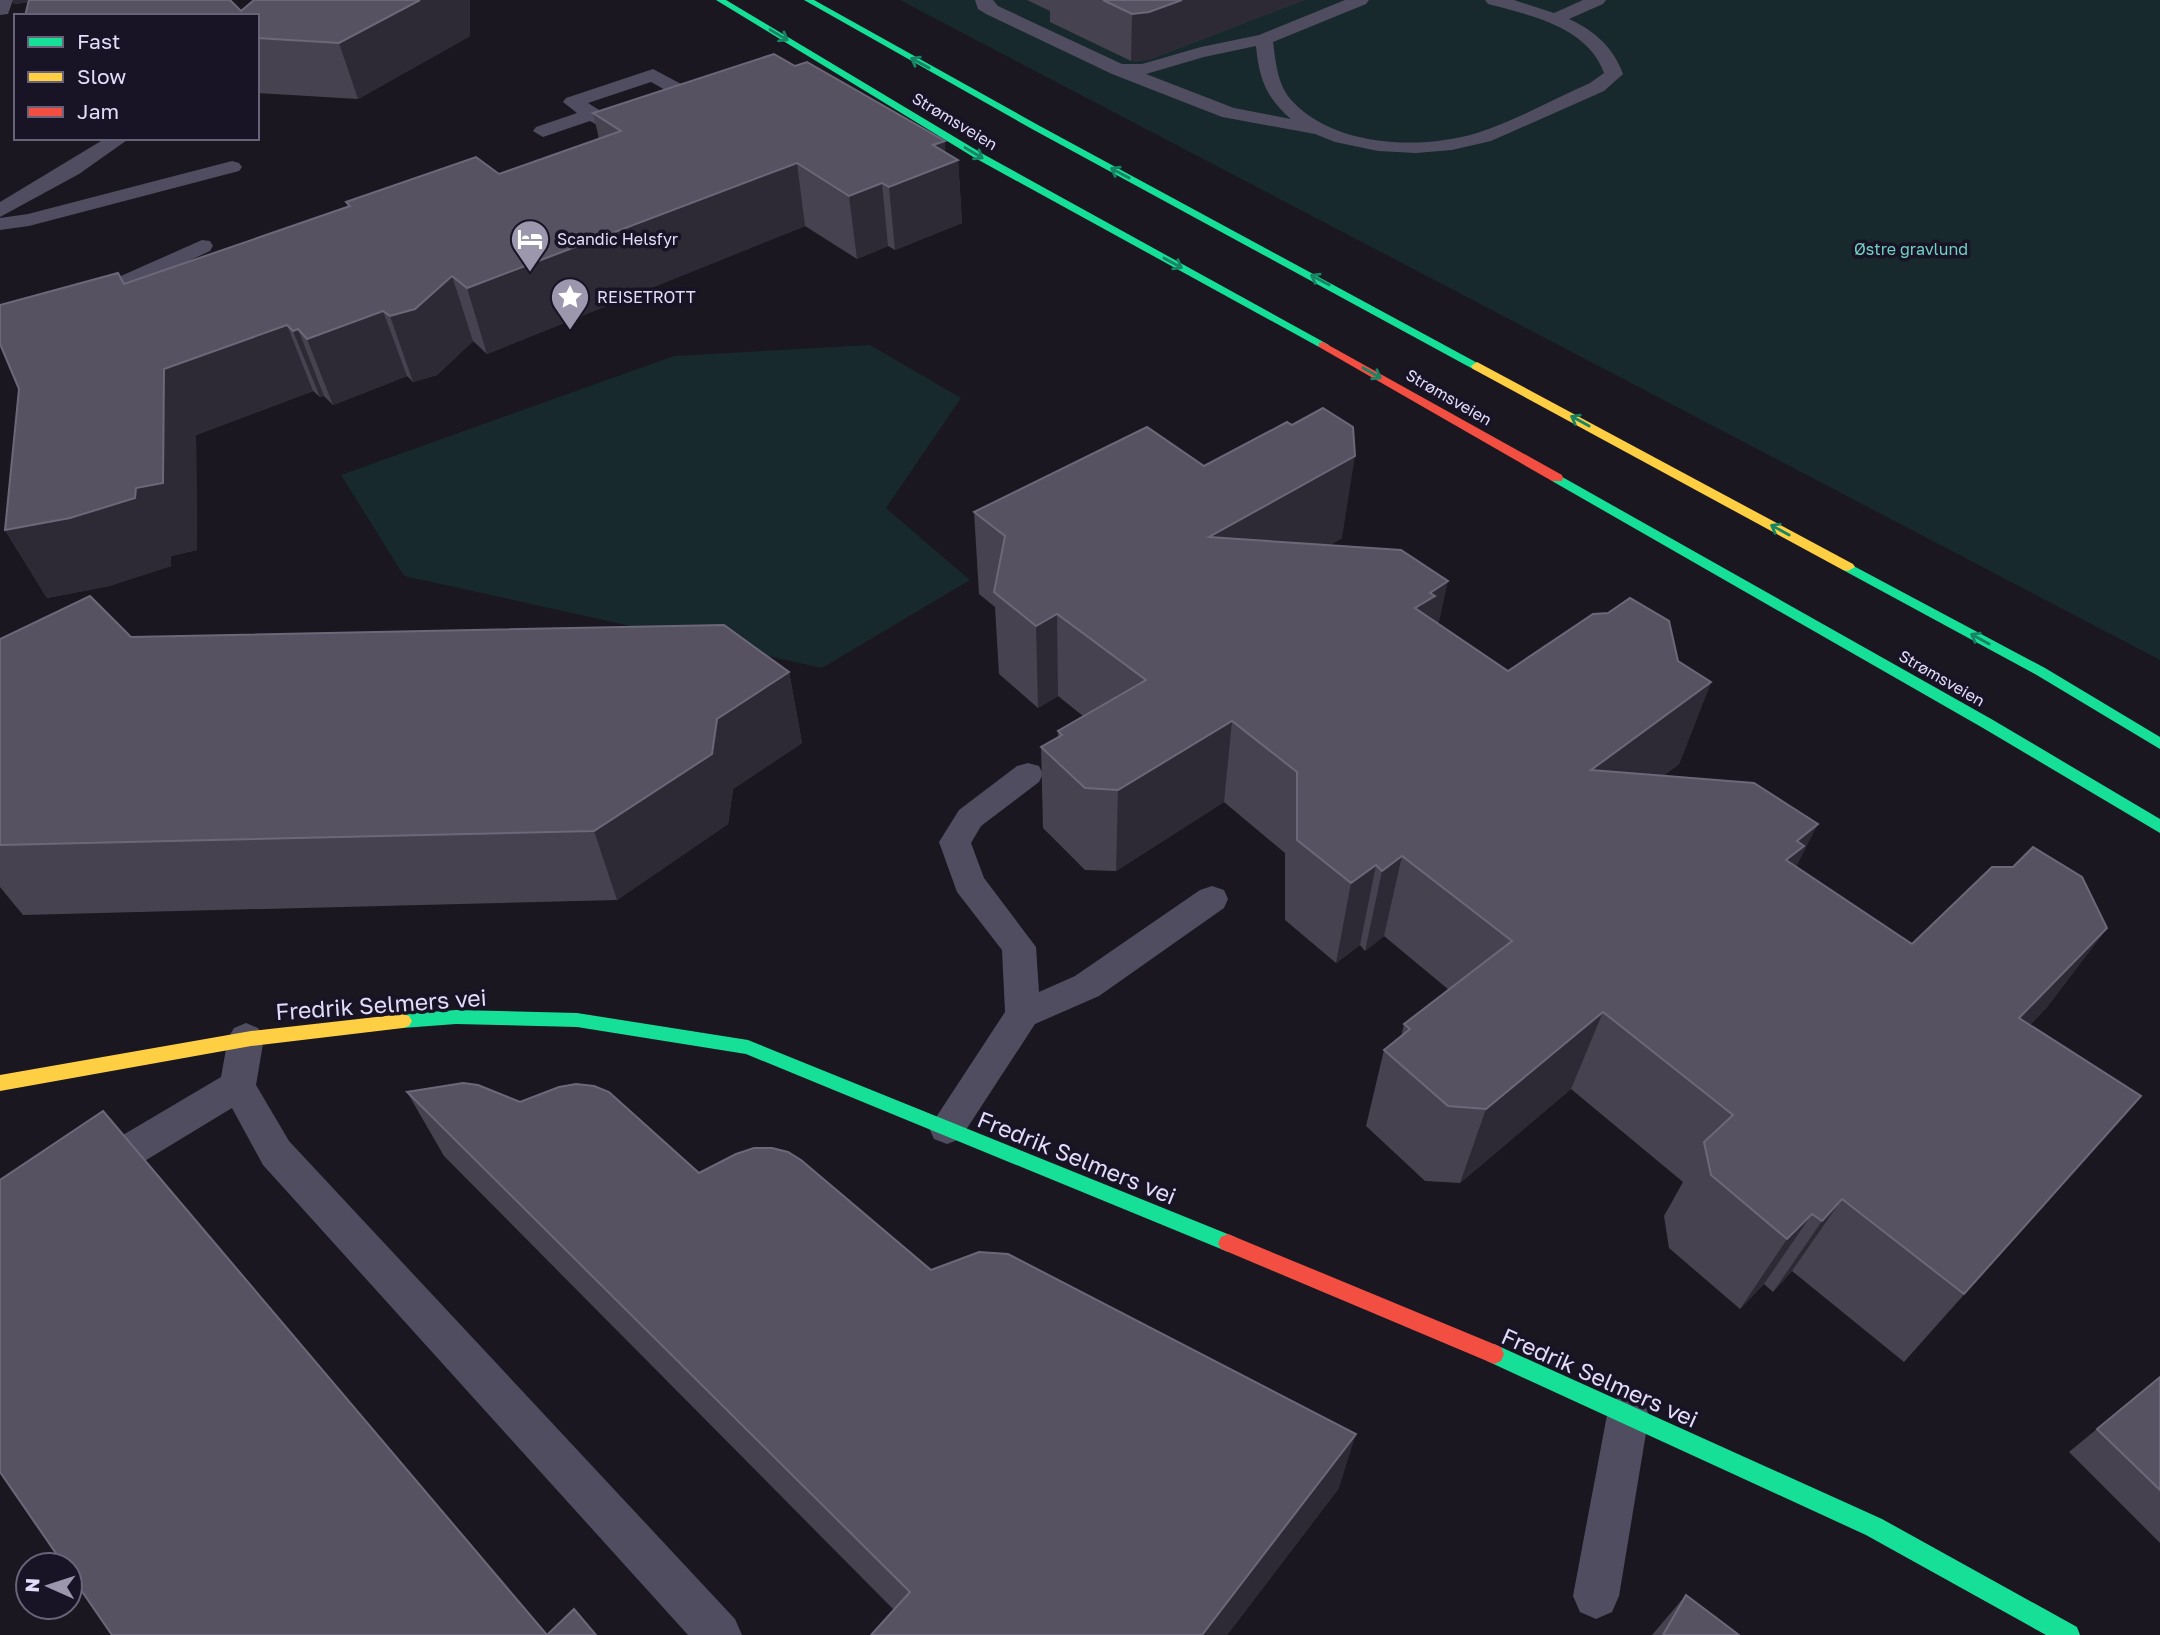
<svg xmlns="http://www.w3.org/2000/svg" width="2160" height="1635" viewBox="0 0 2160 1635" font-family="'Golos Text',sans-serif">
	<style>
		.green { fill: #17292c }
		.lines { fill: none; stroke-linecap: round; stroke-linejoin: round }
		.lane { fill: #504d60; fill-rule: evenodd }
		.street { fill: #504d60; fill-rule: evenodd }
		.fast { fill: #16e098; fill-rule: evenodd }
		.slow { fill: #ffcf43; fill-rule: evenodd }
		.jam { fill: #f24e42; fill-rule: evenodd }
		.wall { fill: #46424f }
		.shaded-wall { fill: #2d2a35 }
		.building { fill: #575261; stroke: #6d6879; stroke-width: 2 }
		.oneway { stroke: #178464 }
		.labels { text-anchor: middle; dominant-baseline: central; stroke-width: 7; stroke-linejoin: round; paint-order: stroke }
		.far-street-label { font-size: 16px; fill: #e3dcfa; stroke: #181325 }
		.far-poi-label { font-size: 16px; fill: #e3dcfa; stroke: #181325; text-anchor: start }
		.far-park-label { font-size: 16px; fill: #71d1c5; stroke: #181325 }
		.near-street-label { font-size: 23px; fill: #e3dcfa; stroke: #181325 }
	</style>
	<rect width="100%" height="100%" fill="#1a1721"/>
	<!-- green -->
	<g class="green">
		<polygon points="900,0 2160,0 2160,660 955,29"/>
		<polygon points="870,345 961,398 886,508 970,580 822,668 404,576 341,475 674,356"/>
	</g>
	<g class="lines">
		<!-- lane -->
		<g class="lane">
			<path d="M975,0h18l5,6 124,58h20l59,-17 58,-12 86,-35h24l-3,4 -93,38c3,21 4,43 20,60 43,45 127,48 184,31 38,-12 76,-34 113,-50l14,-10c-16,-46 -74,-58 -116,-69l-3,-4h29l40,13 29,-13h23l-3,4 -34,15c26,12 44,28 54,55l-19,17 -113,50 -39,9 -36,3 -38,-2 -43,-9 -20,-8 -93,-17 -110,-43 -126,-60 -8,-5zM1256,46c3,32 10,52 35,73l-57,-11 -88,-34 58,-17z"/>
			<path d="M653,69l62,33 3,4 -3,4 -89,31 -36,-20 -47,16 -10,-6 3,-4 41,-14 -14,-11 3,-4zM651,82l41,23 -64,23 -40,-25z"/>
			<polygon points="106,138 130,138 79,174 0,217 0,202"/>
			<polygon points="232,161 239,163 242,167 239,171 29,226 0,230 0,218 28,214"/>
			<polygon points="202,240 210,241 213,246 210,251 94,305 78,305 75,300 78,295"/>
			<polygon points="1028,763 1039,766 1043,774 1039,782 981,826 971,843 984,878 1036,947 1039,992 1075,976 1200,890 1212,886 1224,890 1228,899 1224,908 1099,996 1035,1024 960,1139 947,1144 934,1139 929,1128 1005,1012 1002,950 957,892 939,842 959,810 1017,766"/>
			<polygon points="246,1023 258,1028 264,1038 256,1085 289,1141 735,1619 742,1635 688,1635 263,1165 232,1108 110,1182 97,1187 84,1182 78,1170 84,1158 221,1077 228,1038 234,1028"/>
			<polygon points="1628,1394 1643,1400 1649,1415 1619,1596 1612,1612 1596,1619 1580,1612 1573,1596 1607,1415 1613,1400"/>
		</g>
		<!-- street -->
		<polygon class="street" points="0,0 13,0 8,14 0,15"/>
		<!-- fast -->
		<g class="fast">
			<polygon points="716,0 726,0 983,154 1329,345 1327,347 1319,347 975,158"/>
			<polygon points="804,0 814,0 1038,125 1483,366 1477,370 1473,369 1032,129"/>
			<polygon points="1557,474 1993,720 2160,819 2160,833 1983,728 1552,481 1552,475"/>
			<polygon points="1848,563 2045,668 2160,737 2160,749 2035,674 1843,570 1841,567"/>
			<polygon points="456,1010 577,1013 748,1040 1235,1237 1238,1243 1235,1249 1228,1252 1221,1249 746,1054 577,1027 456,1024 403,1028 397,1026 394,1021 397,1016 403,1014"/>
			<polygon points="1494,1344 1882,1519 2077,1627 2080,1635 2046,1635 1866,1535 1487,1361 1484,1354 1487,1347"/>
		</g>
		<!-- slow -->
		<g class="slow">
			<polygon points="1477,362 1853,564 1855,567 1848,571 1843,570 1473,369 1471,366"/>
			<polygon points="403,1014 409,1016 412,1021 409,1026 403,1028 251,1046 0,1091 0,1075 251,1031"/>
		</g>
		<!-- jam -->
		<g class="jam">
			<polygon points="1323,342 1562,475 1563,478 1562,481 1552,481 1319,347 1319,343"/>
			<polygon points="1228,1234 1501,1347 1504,1354 1501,1361 1494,1364 1221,1249 1218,1243 1221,1237"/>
		</g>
	</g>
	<!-- wall -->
	<g class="wall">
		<polygon points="13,0 241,11 254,0 470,0 470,36 358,99 257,93 257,16 29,2 14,4"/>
		<polygon points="1027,0 1304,0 1148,60 1131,61 1050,22 1050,11"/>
		<polygon points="795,66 945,141 945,152 958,160 962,223 895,250 888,246 857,259 805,226 487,354 473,341 437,375 413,382 407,376 333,405 324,396 320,397 313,391 196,435 197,550 171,556 171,566 109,586 47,598 5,530 124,284 348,207 346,202 499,174 599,139 593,113"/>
		<polygon points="1292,425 1342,538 1330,545 1439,624 1508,671 1678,661 1711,682 1679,764 1663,776 1912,944 2107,928 2047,1007 2030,1025 2141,1096 1904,1362 1792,1271 1773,1292 1764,1284 1740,1309 1669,1248 1664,1216 1683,1182 1571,1089 1460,1183 1425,1181 1366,1126 1384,1050 1401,1037 1404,1024 1449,990 1384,936 1365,951 1360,945 1336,963 1285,920 1285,853 1224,802 1116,871 1085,870 1043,828 1041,747 1058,737 1058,731 1083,716 1058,696 1038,708 999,674 995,607 979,594 974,512 1204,466"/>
		<polygon points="131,637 789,672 802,743 733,789 728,824 617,900 23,915 0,887 0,639"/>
		<polygon points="407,1092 520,1102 699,1173 931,1270 1339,1488 1227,1635 871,1635 894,1610 444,1156"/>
		<polygon points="2160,1377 2160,1543 2069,1452"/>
		<polygon points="1686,1595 1739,1635 1652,1635"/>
	</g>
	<!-- shaded-wall -->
	<g class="shaded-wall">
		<polygon points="13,0 53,0 14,4"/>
		<polygon points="420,0 470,0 470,36 358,99 339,43"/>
		<polygon points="1182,0 1304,0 1148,60 1131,61 1132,14"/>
		<polygon points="945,141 946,165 958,160 962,223 895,250 889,187 933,145"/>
		<polygon points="797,163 805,226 487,354 467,288"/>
		<polygon points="882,183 888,246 857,259 849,196"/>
		<polygon points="452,276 473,341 437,375 413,382 390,316"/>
		<polygon points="383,311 407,376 333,405 307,339"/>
		<polygon points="287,325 313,391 196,435 197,550 171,556 171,566 109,586 47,598 5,530 136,488 164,369"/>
		<polygon points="298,329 324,396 320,397 293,331"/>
		<polygon points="1355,456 1342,538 1203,619 1209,537"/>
		<polygon points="1448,581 1430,663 1415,608 1430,593"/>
		<polygon points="1057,614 1058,696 1038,708 1036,626"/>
		<polygon points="789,672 802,743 733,789 728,824 617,900 594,831 717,719"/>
		<polygon points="1711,682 1679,764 1564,852 1591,770"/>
		<polygon points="1232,721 1224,802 1116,871 1118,790"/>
		<polygon points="1818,824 1777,905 1786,860 1797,841"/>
		<polygon points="1402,856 1384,936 1365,951 1382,871"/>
		<polygon points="1376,865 1360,945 1336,963 1351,883"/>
		<polygon points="2107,928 2047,1007 1962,1095 2019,1018"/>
		<polygon points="1603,1012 1571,1089 1460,1183 1486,1109"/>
		<polygon points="1842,1199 1792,1271 1773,1292 1822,1221"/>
		<polygon points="1812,1214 1764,1284 1740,1309 1787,1239"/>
		<polygon points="1356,1434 1339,1488 1227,1635 1202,1635"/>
	</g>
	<!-- building -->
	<g class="building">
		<polygon points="29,0 230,0 241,11 254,0 420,0 339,43 257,38 257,16 25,16"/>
		<polygon points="1103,0 1182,0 1149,12 1132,14"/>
		<polygon points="774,54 795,66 807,62 945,141 933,145 958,160 889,187 882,183 849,196 797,163 467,288 452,276 415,309 390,316 383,311 307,339 298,329 293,331 287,325 164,369 163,483 136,488 135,498 70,518 5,530 19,389 0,344 0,305 118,273 124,284 350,206 346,202 476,157 499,174 621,131 593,113"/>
		<polygon points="1323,408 1353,427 1355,456 1209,537 1401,550 1448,581 1430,593 1435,596 1415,608 1508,671 1593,614 1608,613 1630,598 1669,621 1678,661 1711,682 1591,770 1754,783 1818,824 1797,841 1804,846 1786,860 1912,944 1992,867 2013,867 2033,847 2082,877 2107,928 2019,1018 2141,1096 1964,1294 1842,1199 1822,1221 1812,1214 1787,1239 1711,1175 1704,1142 1733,1115 1603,1012 1486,1109 1448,1106 1384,1050 1410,1029 1404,1024 1512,941 1402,856 1382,871 1376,865 1351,883 1297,840 1297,772 1232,721 1118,790 1085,788 1041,747 1062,735 1058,731 1146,680 1057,614 1036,626 994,592 1005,536 974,512 1147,427 1204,466 1287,422 1292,425"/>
		<polygon points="90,596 131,637 724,625 789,672 717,719 712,754 594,831 0,845 0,639"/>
		<polygon points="463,1083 478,1085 520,1102 559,1087 576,1084 594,1086 609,1092 699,1173 736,1154 754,1148 772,1148 788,1152 801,1160 931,1270 979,1252 1008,1254 1356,1434 1202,1635 871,1635 910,1592 407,1092"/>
		<polygon points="103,1111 547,1635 574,1609 596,1635 112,1635 70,1574 70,1565 64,1565 0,1472 0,1180"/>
		<polygon points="2160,1377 2160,1490 2097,1429"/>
		<polygon points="1686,1595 1739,1635 1663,1635"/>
	</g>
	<!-- one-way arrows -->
	<defs><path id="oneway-shaft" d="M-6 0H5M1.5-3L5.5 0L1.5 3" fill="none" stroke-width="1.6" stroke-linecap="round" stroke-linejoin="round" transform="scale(1.75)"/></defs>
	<g class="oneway">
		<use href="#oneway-shaft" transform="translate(779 35) rotate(31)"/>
		<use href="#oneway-shaft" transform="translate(920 63) rotate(-151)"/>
		<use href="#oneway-shaft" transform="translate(974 153) rotate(31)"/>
		<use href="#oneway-shaft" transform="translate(1120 173) rotate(-152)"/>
		<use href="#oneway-shaft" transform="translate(1173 263) rotate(29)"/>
		<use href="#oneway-shaft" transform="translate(1320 280) rotate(-152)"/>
		<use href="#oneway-shaft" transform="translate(1372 373) rotate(30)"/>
		<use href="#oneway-shaft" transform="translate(1580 421) rotate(-151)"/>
		<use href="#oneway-shaft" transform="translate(1780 530) rotate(-151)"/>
		<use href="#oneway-shaft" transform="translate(1980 639) rotate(-151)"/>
	</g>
	<!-- icons -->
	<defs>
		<g id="hotel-pin" transform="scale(2.0125)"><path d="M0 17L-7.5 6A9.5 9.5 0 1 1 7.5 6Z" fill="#9d97ae" stroke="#181325"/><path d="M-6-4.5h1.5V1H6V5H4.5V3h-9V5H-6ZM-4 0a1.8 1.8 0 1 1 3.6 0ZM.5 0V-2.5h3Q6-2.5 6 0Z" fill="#fff"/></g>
		<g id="sight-pin" transform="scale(2.0125)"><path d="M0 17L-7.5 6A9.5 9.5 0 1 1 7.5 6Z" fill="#9d97ae" stroke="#181325"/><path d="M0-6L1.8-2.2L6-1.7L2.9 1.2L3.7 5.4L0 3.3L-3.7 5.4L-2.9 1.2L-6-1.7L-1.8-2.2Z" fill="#fff"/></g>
	</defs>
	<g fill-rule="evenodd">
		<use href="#hotel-pin" x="530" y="239"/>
		<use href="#sight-pin" x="570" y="297"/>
	</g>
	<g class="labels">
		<!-- far-street labels -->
		<g class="far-street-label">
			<text transform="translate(955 121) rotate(31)">Strømsveien</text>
			<text transform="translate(1449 397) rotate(30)">Strømsveien</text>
			<text transform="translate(1942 678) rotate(30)">Strømsveien</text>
		</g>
		<!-- far-poi labels -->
		<g class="far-poi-label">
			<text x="557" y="239">Scandic Helsfyr</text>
			<text x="597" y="297">REISETROTT</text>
		</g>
		<!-- far-park labels -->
		<g class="far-park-label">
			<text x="1911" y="249">Østre gravlund</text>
		</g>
		<!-- near-street labels -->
		<g class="near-street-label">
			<text transform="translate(381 1004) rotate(-4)">Fredrik Selmers vei</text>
			<text transform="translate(1077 1157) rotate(22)">Fredrik Selmers vei</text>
			<text transform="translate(1600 1377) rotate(24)">Fredrik Selmers vei</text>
		</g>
	</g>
	<!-- legend -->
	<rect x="14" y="14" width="245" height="126" fill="#181325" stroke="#69637a" stroke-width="2"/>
	<rect x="28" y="37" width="35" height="10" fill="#16e098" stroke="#69637a" stroke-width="2"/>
	<text x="77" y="49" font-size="21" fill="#e3dcfa">Fast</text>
	<rect x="28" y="72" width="35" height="10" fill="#ffcf43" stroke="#69637a" stroke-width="2"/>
	<text x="77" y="84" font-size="21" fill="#e3dcfa">Slow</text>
	<rect x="28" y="107" width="35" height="10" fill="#f24e42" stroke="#69637a" stroke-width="2"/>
	<text x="77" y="119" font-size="21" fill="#e3dcfa">Jam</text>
	<!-- north arrow -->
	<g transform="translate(49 1586) rotate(273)"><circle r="33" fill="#181325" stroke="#69637a" stroke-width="2"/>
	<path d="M0-5L12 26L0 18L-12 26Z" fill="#9d97ae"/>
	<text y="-10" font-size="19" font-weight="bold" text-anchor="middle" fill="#e3dcfa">N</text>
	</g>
</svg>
